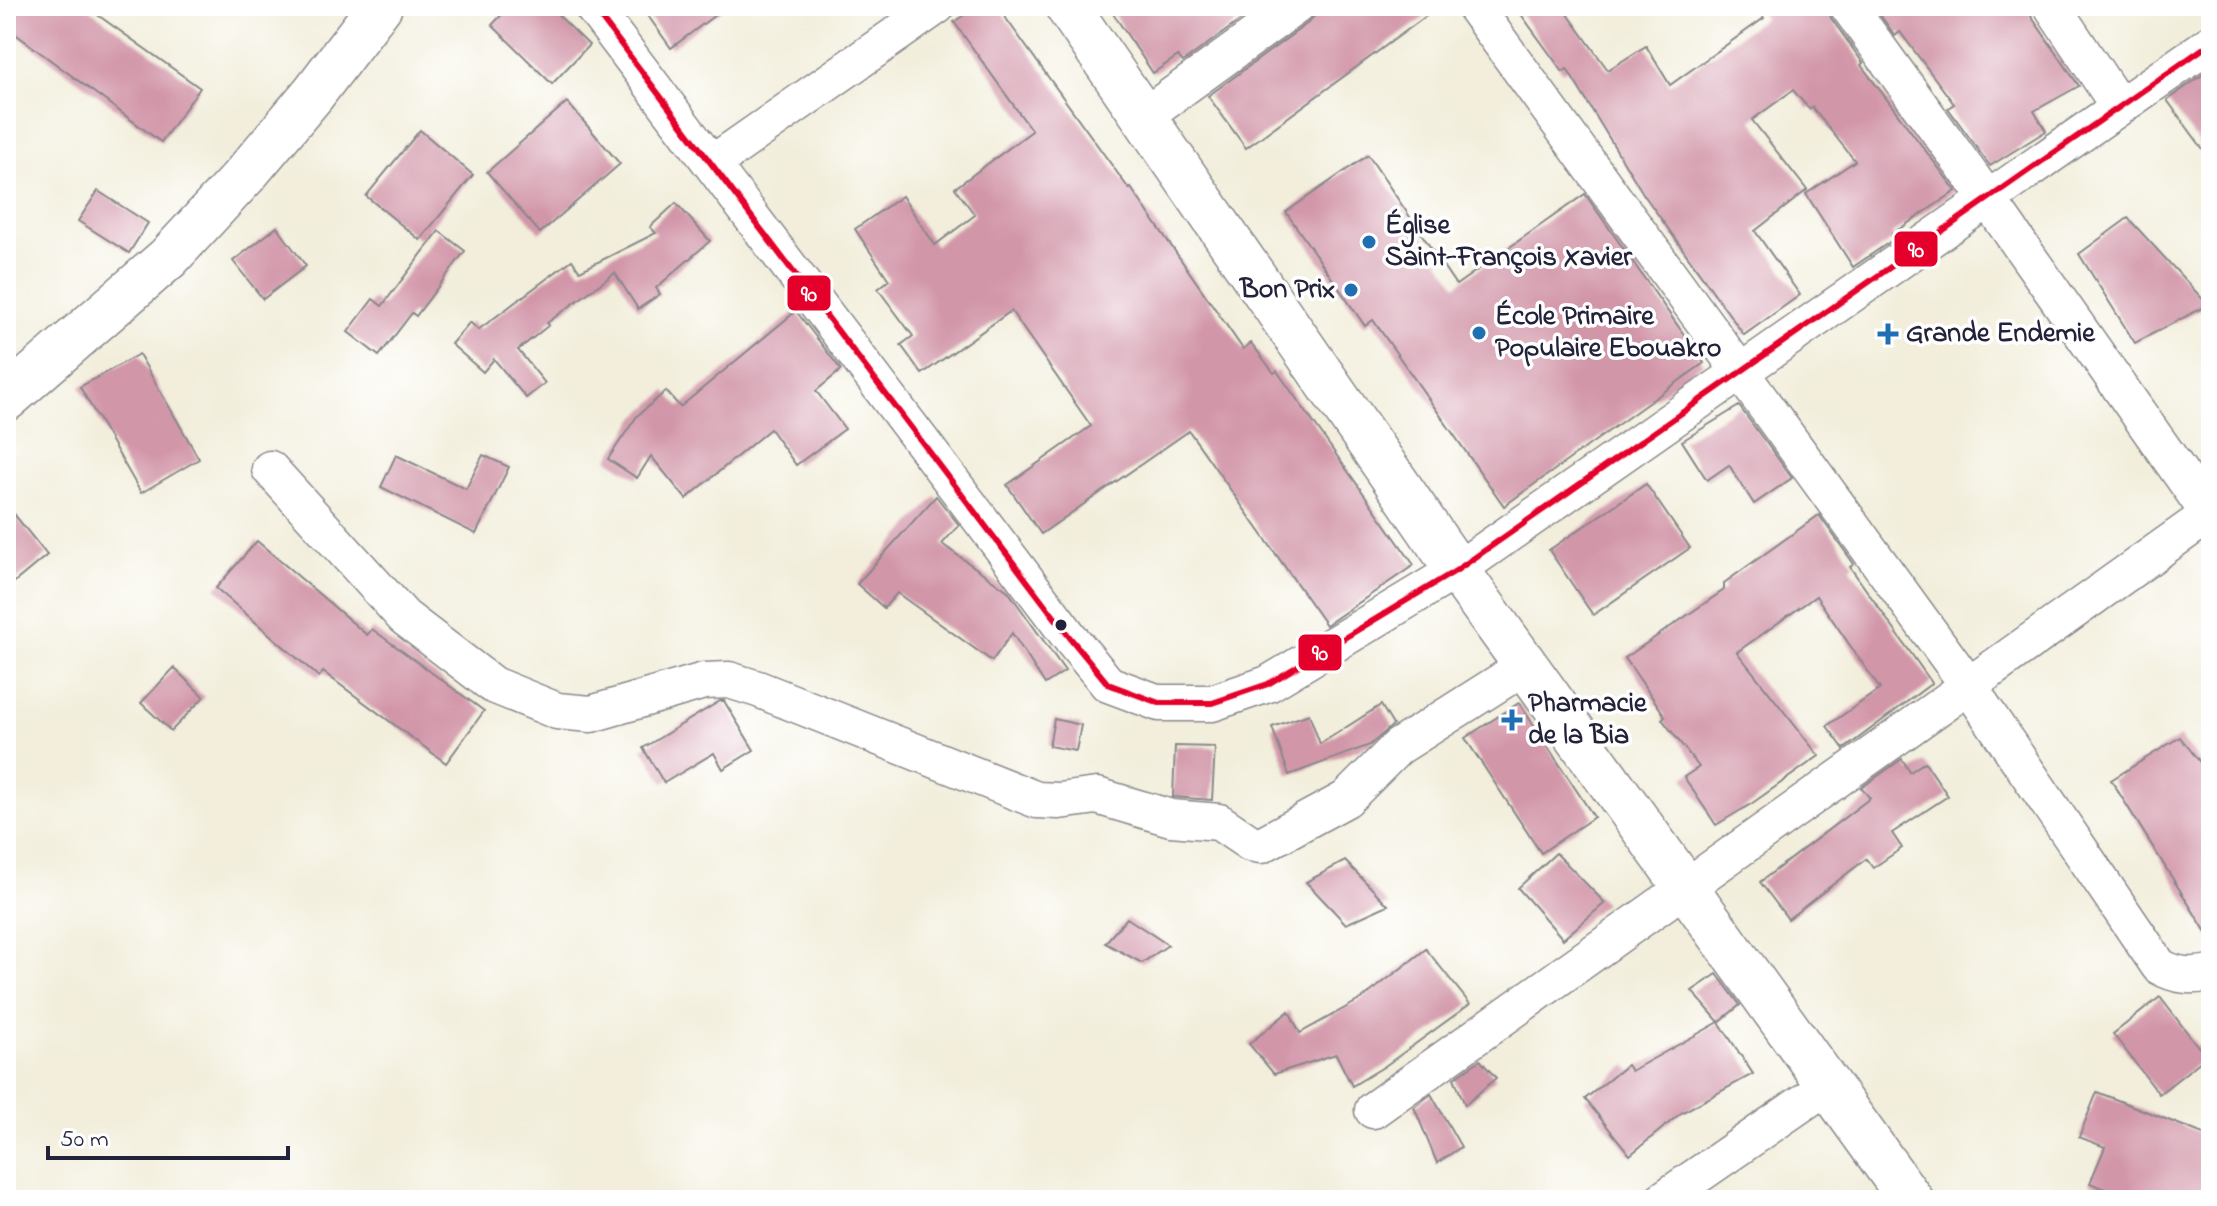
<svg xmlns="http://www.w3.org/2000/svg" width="2217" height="1206" viewBox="0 0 2217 1206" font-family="'Indie Flower',sans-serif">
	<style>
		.building { fill: #d296a9 }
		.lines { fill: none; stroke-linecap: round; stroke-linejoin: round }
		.minor-casing { stroke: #8a888b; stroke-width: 39 }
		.major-casing { stroke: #8a888b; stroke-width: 47 }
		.highway-casing { stroke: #8a888b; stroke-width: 47 }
		.minor { stroke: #fff; stroke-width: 36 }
		.major { stroke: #fff; stroke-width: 44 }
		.highway { stroke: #fff; stroke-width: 44 }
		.bus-1-casing { stroke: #fff; stroke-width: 12 }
		.bus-1 { stroke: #e4002b; stroke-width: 6 }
		.poi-dot { fill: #1f6fb2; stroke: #fff; stroke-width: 3 }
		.bus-dot { fill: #22223b; stroke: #fff; stroke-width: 3 }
		.labels { text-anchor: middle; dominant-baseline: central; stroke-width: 7; stroke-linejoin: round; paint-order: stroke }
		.poi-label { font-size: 28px; font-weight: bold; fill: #22223b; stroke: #fff; text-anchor: start }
		.line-badge { stroke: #fff; stroke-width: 3 }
		.badge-label { font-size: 22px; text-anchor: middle; font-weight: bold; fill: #fff }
	</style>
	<rect width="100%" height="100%" fill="#fff"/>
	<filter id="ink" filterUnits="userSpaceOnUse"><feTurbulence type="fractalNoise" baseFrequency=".0125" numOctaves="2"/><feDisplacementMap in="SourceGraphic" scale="16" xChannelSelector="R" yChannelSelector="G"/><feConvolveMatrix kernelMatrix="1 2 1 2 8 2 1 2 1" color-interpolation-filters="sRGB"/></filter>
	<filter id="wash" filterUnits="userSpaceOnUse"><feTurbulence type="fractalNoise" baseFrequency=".006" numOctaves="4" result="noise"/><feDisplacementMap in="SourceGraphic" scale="32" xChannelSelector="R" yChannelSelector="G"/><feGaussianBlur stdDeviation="1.8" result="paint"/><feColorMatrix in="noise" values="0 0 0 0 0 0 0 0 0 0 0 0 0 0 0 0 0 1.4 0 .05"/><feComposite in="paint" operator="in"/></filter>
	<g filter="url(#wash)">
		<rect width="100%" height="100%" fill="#f2eedb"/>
		<g id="blocks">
			<!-- building -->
			<g class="building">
				<polygon points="6,6 85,6 200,88 161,142 6,27"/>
				<polygon points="510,6 549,6 589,45 552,84 492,25"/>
				<polygon points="641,6 727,6 671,48"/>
				<polygon points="977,6 997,6 1129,189 1131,188 1243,349 1251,343 1274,373 1277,371 1414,565 1326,625 1189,431 1041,534 1007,485 1091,426 1011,311 922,374 901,345 913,336 878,289 889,280 855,229 902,196 935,245 975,215 955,188 1032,131 954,22"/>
				<polygon points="1108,6 1260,6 1183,62 1178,56 1153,73"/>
				<polygon points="1317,6 1440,6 1246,148 1208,96 1308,23 1315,15"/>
				<polygon points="1515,6 1562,6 1608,70 1646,46 1670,85 1764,18 1756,6 1827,6 1831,18 1863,63 1861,65 1956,191 1892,234 1894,239 1853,267 1806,194 1855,161 1812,107 1809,109 1793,90 1752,120 1807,190 1755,231 1800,295 1744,335 1644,195 1567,69 1563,72"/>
				<polygon points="1874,6 2024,6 2079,86 2034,111 2046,131 1990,166 1948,108 1954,104 1900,32 1895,36"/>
				<polygon points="2211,69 2211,160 2167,100"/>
				<polygon points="567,102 620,164 540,233 487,172"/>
				<polygon points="420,130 473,175 420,240 366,196"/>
				<polygon points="1368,155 1456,285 1585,194 1704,363 1504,506 1373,320 1365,326 1286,212"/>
				<polygon points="98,191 148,223 129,253 78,221"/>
				<polygon points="676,203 710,241 656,288 660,294 638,309 615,273 547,323 549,325 518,350 545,383 526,398 494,359 483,372 451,344 470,322 478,330 572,260 580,271 656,233 650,227"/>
				<polygon points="2128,218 2208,305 2135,343 2079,254"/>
				<polygon points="277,227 306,266 263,299 233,261"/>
				<polygon points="439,231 465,251 416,316 412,313 379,356 348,332 373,299 382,306"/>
				<polygon points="796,311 841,370 816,391 845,429 796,465 770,429 686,499 651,456 637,478 608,459 637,416 666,391 680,407"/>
				<polygon points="139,354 199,459 141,493 80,387"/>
				<polygon points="1739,406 1792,478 1754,504 1729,465 1707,480 1682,441"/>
				<polygon points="396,455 466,489 483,455 509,467 476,534 381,487"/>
				<polygon points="1646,484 1690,548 1593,615 1549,550"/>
				<polygon points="936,496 959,525 942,544 1008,591 1065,671 1045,684 1012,633 992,661 897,593 884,608 857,584"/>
				<polygon points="6,504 47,555 6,589"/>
				<polygon points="1819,515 1854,564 1850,567 1932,683 1844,749 1827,726 1880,689 1816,596 1737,652 1819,756 1751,804 1716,825 1684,777 1699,767 1662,719 1665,716 1625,658 1724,590 1724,583"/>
				<polygon points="257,541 367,635 372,629 484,711 446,763 323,672 319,677 216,588"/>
				<polygon points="174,668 204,697 171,731 141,703"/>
				<polygon points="720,701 724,701 754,750 723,769 714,753 664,783 643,748"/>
				<polygon points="1519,703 1594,817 1541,853 1465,738"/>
				<polygon points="1381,705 1393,725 1370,745 1289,775 1272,727 1309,714 1320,744"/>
				<polygon points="1054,719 1081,725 1076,751 1049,746"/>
				<polygon points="2180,737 2211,776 2211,940 2111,780"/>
				<polygon points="1175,746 1215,747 1212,800 1173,797"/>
				<polygon points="1902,759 1910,772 1925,762 1948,796 1892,833 1902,848 1873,868 1866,859 1788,919 1760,882 1870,798 1861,788"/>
				<polygon points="1556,853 1605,903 1563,939 1518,888"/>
				<polygon points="1345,861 1388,905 1346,924 1306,882"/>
				<polygon points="1127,918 1168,945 1142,963 1105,943"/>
				<polygon points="1426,949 1470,1004 1385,1066 1352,1086 1336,1054 1274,1074 1249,1044 1289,1011 1300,1033 1363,998"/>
				<polygon points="1717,974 1740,1005 1719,1022 1692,991"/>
				<polygon points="2160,997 2206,1057 2159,1094 2113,1034"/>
				<polygon points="1719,1022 1753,1074 1681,1113 1630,1155 1585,1099 1627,1065 1631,1071"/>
				<polygon points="1480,1060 1496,1078 1465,1105 1454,1078"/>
				<polygon points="2097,1092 2211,1137 2211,1200 2132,1200 2090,1183 2105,1147 2079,1137"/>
				<polygon points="1431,1094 1461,1147 1437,1163 1414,1107"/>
			</g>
		</g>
	</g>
	<g filter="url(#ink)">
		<use href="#blocks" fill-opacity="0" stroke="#8a888b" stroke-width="2"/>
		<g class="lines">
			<!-- minor casing -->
			<g class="minor-casing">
				<g id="minor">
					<polyline points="592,6 1071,639 1108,684 1159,703 1212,703 1268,684 1457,570 2211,43"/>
					<path d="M1474,6l494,679 191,281c17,10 32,11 52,7"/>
					<polyline points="1848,6 1987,198 2211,517"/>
					<polyline points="2052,6 2119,107"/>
					<polyline points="1144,116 1296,6"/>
					<polyline points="713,163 937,6"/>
					<polyline points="270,469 404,617 493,685 557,711 591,714 704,681 729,680 758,689 1037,800 1059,801 1097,796 1171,818 1219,822 1250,843 1261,845 1346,799 1398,747 1527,665"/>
					<polyline points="1373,1110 2211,513"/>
					<polyline points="1662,1200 1830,1084"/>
				</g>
			</g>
			<!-- major casing -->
			<g class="major-casing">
				<polyline id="major" points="1067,6 1457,570 1911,1200"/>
			</g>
			<!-- highway casing -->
			<g class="highway-casing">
				<polyline id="highway" points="6,399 168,258 244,176 313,94 380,6"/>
			</g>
			<!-- minor -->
			<use href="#minor" class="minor"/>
			<!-- major -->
			<use href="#major" class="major"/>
			<!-- highway -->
			<use href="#highway" class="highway"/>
			<!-- bus-1 casing -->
			<g class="bus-1-casing">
				<polyline id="bus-1" points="592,6 1071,639 1108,684 1159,703 1212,703 1268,684 1457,570 2211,43"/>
			</g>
			<!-- bus-1 -->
			<use href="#bus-1" class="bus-1"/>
		</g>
	</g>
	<!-- markers -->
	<g class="poi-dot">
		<circle cx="1369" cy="242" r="8"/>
		<circle cx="1351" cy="290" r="8"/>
		<circle cx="1479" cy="333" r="8"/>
		<path d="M1884 322h8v8h8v8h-8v8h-8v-8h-8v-8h8z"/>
		<path d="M1508 708h8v8h8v8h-8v8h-8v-8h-8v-8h8z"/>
	</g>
	<circle class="bus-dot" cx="1061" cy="625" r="7"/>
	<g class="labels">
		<!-- poi labels -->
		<g class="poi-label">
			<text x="1385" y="226">Église<tspan x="1385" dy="32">Saint-François Xavier</tspan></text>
			<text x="1335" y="290" text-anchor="end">Bon Prix</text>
			<text x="1495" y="317">École Primaire<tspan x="1495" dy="32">Populaire Ebouakro</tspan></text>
			<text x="1906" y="334">Grande Endemie</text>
			<text x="1528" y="704">Pharmacie<tspan x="1528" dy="32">de la Bia</tspan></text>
		</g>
	</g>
	<g class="line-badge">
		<rect x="1893" y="230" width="46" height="38" rx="8" fill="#e4002b"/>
		<rect x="786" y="274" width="46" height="38" rx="8" fill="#e4002b"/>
		<rect x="1297" y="633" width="46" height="39" rx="8" fill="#e4002b"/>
	</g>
	<g class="badge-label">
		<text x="1916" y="257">90</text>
		<text x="809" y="301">90</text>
		<text x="1320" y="660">90</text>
	</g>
	<!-- margin -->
	<rect width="2217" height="1206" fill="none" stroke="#fff" stroke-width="32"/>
	<!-- scale -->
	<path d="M48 1146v12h240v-12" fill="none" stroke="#22223b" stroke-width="4"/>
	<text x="60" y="1146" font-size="24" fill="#22223b" stroke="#ffffff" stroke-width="6" paint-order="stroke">50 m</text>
</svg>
